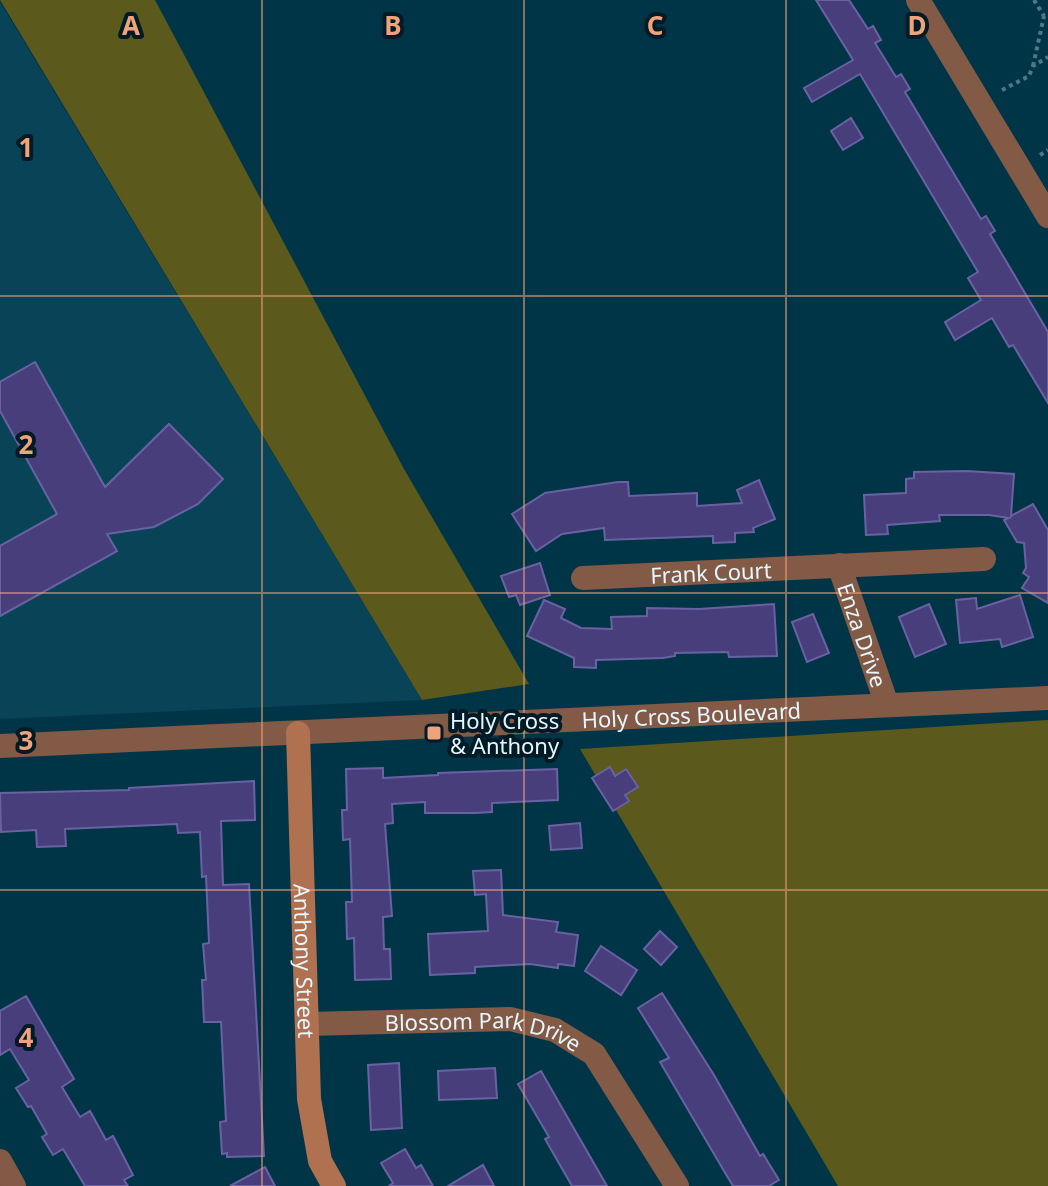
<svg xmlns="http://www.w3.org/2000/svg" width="1048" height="1186" viewBox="0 0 1048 1186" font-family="'Noto Sans',sans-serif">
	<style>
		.built { fill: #094357 }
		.forest { fill: #5b591c }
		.building { fill: #473e7b; stroke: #6962a2; stroke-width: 2 }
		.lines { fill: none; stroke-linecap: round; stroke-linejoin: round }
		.path { stroke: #4f7786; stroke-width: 4; stroke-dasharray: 4 4; stroke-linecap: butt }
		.street { stroke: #825a46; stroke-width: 24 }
		.secondary { stroke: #af7150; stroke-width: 24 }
		.grid { fill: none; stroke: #f0a27a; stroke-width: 2; stroke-opacity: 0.55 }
		.poi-dot { fill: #f0a27a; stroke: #001b26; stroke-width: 3 }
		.labels { text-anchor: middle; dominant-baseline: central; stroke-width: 8; stroke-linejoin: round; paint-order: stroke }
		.street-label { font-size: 22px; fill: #e6f6fe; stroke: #001b26 }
		.poi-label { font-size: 22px; fill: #e6f6fe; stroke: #001b26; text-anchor: start }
		.grid-label { font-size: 26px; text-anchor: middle; font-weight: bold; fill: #f0a27a; stroke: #001b26; stroke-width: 8; stroke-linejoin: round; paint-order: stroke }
	</style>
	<rect width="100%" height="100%" fill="#003547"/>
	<!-- built -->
	<polygon class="built" points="0,2 422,700 0,719"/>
	<!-- forest -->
	<g class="forest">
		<polygon points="0,0 155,0 404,469 529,684 422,700"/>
		<polygon points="1048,720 1048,1186 838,1186 580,749"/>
	</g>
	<!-- building -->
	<g class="building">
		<polygon points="816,0 849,0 868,29 873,26 881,40 875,43 896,77 901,74 910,89 905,92 981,219 986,216 995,231 990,234 1048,332 1048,403 1013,345 1009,347 992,318 955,340 945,322 981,300 968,278 978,272 860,74 812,102 804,88 853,60"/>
		<polygon points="851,118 863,138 843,150 831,131"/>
		<polygon points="35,362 105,487 169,424 223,479 198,504 154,527 107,534 117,551 0,616 0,546 57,514 0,411 0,382"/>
		<polygon points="967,471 1014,474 1011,516 1033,504 1048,530 1048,603 1022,588 1029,577 1023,573 1026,568 1024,543 1017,542 1004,520 1009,518 989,515 939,515 940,521 887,525 888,534 866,535 864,495 906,493 906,479 914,478 914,472"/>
		<polygon points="759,480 775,519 753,528 754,532 735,533 735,542 713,543 713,536 605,540 604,528 562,534 536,551 512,514 545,493 618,482 628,482 629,496 697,493 697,506 742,503 737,490"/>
		<polygon points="540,563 550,595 520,605 516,595 509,597 501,576"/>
		<polygon points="1020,595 1033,637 1002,647 1000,639 960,643 956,600 976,598 977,609"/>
		<polygon points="544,600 565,609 561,618 581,628 612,629 611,617 647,616 647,608 699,609 774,604 777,656 729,657 728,652 675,653 675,656 663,658 596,660 596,668 574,667 574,658 527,636"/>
		<polygon points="929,604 946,644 915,657 899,617"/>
		<polygon points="813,614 829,653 807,662 792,622"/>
		<polygon points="610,767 615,776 626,769 638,787 625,795 629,801 613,811 592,778"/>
		<polygon points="383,768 383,778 438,775 438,773 557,769 558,800 492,803 492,812 475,813 425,813 425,802 392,804 393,823 385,824 392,916 383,917 384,949 390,949 391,979 355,980 354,938 347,939 346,902 352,902 350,839 343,840 342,810 347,810 346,769"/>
		<polygon points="254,781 255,820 221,821 223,885 249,884 264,1156 227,1157 227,1153 222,1154 220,1122 226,1121 221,1022 204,1022 202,980 206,980 203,944 209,943 206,876 202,877 200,832 178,833 177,824 65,829 66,846 37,847 36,830 1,832 0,793 129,790 129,788"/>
		<polygon points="580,823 582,848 551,850 549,826"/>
		<polygon points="501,870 503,915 558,922 556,932 578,935 574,966 558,964 558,968 530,964 475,967 475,973 430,975 428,934 488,931 486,894 475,895 473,871"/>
		<polygon points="660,931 677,947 661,965 644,949"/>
		<polygon points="601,946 637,970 621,995 585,971"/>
		<polygon points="662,993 714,1075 760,1156 763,1154 779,1180 769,1186 733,1186 724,1171 660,1062 669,1058 638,1008"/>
		<polygon points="26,996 74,1079 62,1087 80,1117 90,1111 106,1140 113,1136 133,1175 124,1180 128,1186 85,1186 63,1149 53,1155 42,1137 47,1134 31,1106 28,1107 16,1088 29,1080 10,1049 0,1055 0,1011"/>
		<polygon points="399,1063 402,1128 371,1130 368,1065"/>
		<polygon points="495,1068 497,1098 439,1100 438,1071"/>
		<polygon points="541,1071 561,1106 607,1186 572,1186 545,1139 549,1137 518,1084"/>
		<polygon points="405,1149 416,1168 421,1165 433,1186 389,1186 393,1183 381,1163"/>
		<polygon points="483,1165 494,1186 448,1186"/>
		<polygon points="265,1167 275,1186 230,1186"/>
	</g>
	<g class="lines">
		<!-- path -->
		<g class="path">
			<polyline points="1034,0 1044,16"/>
			<polyline points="1033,66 1044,16 1048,14"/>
			<polyline points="1002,90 1029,76 1033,66 1048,57"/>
			<polyline points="1040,155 1048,150"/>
		</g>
		<!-- street -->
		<g class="street">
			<polyline points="918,0 1048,216"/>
			<path id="s1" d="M839,565l48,140"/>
			<path id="s2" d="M583,578l401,-19"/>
			<path id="s3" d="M0,746l1048,-48"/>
			<path id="s4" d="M307,1024l203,-5 45,11 39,24 83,132"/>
			<polyline points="0,1161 14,1186"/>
		</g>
		<!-- secondary -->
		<path class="secondary" id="s5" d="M298,733l11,366 11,62 14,25"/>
	</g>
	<!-- grid -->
	<path class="grid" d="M262,0v1186M524,0v1186M786,0v1186M0,296h1048M0,593h1048M0,890h1048"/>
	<!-- markers -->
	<rect class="poi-dot" x="426" y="725" width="16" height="16" rx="4"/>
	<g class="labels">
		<!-- street labels -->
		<g class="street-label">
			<text stroke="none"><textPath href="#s2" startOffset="128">Frank Court</textPath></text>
			<text stroke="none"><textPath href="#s1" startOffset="74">Enza Drive</textPath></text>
			<text stroke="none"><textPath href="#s3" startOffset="692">Holy Cross Boulevard</textPath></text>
			<text stroke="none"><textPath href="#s5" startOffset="228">Anthony Street</textPath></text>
			<text stroke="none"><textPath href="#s4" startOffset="178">Blossom Park Drive</textPath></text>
		</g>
		<!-- poi labels -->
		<g class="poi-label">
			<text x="450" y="720">Holy Cross<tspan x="450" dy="25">&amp; Anthony</tspan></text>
		</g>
	</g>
	<g class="grid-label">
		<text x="131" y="35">A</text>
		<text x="393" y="35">B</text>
		<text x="655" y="35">C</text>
		<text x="917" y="35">D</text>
		<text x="26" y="157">1</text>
		<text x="26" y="454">2</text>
		<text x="26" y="750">3</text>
		<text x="26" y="1047">4</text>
	</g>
</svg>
